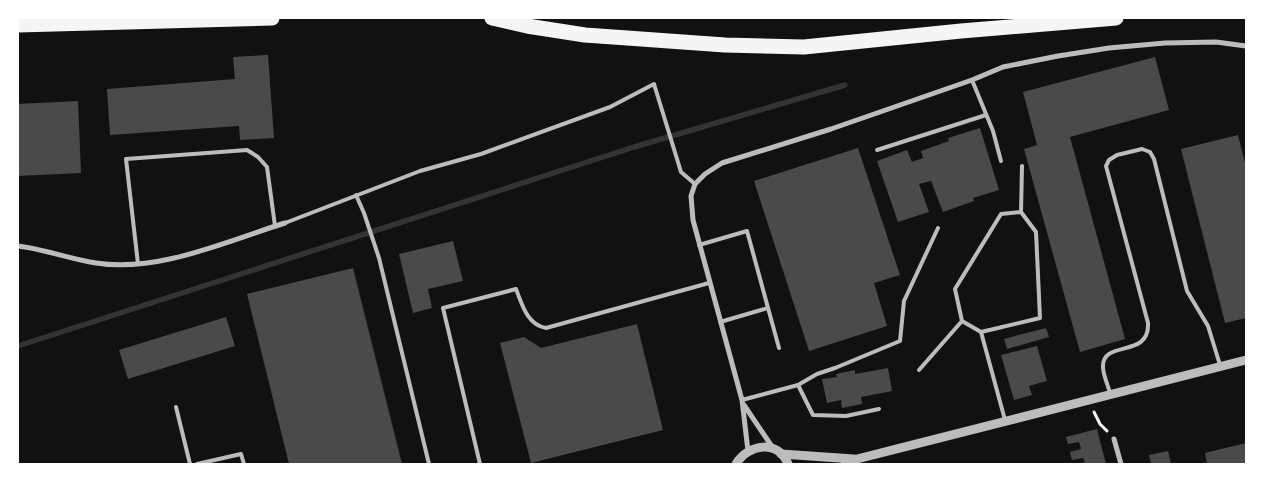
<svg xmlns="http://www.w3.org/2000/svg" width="1264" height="482" viewBox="0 0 1264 482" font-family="'Public Sans',sans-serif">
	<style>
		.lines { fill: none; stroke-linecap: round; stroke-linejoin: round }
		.stream { stroke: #333; stroke-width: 5.5 }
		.building { fill: #4a4a4a }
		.path { stroke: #f5f5f5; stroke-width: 3 }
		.service { stroke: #bcbcbc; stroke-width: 4 }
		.minor { stroke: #bcbcbc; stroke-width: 5 }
		.tertiary { stroke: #bcbcbc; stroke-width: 9 }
		.motorway { stroke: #f5f5f5; stroke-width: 15 }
	</style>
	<rect width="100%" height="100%" fill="#111"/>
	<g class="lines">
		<!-- stream -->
		<polyline class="stream" points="18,346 634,147 845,85"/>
	</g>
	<!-- building -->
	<g class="building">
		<polygon points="268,55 274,138 240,140 239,126 110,135 107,89 235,79 233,57"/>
		<polygon points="1155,57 1169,110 1070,137 1125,339 1080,352 1024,149 1037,145 1023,92"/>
		<polygon points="78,101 81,173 18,176 18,104"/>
		<polygon points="980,128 999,190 973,198 974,201 943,212 931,181 919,184 929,212 898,222 877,161 907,150 912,162 923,158 921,151 949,141 948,138"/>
		<polygon points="1238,135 1246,167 1246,318 1225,323 1181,149"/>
		<polygon points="858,148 900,275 874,283 887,326 809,351 754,181"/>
		<polygon points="453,241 463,281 428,289 432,308 413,313 399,254"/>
		<polygon points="353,268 402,464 289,464 247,294"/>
		<polygon points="226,317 235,346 128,379 119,350"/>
		<polygon points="637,324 663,430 531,463 500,343 524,337 541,348"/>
		<polygon points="1046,328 1049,337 1007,349 1004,339"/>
		<polygon points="1037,346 1047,381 1029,386 1032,395 1014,400 1001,355"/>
		<polygon points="888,368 892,391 861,397 862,404 842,408 841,400 827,403 822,379 837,377 836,374 855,370 855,374"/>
		<polygon points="1097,429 1106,464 1076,464 1085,462 1083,458 1072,460 1070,452 1081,449 1079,442 1068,444 1066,437"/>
		<polygon points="1246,443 1246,464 1207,464 1205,453"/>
		<polygon points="1168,451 1171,464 1151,464 1149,455"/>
	</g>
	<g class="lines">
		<!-- path -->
		<polyline class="path" points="1094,412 1100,424 1107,431"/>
		<!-- service -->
		<g class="service">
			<polyline points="972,80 993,131 1001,161"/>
			<polyline points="877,150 986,115"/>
			<polyline points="356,195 364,213 379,258 429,464"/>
			<polyline points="1021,212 1022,166"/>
			<polyline points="285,223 420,171 481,154 610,107 654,84 681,172 695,184"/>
			<polyline points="699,245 747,231 779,348"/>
			<polyline points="138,264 126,159 247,150 258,157 267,167 275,226"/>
			<polyline points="720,322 768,308"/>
			<polyline points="981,332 1040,318 1036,232 1021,212 1001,214 955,289 962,321 981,332 1005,420"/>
			<polyline points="919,370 962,321"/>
			<polyline points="798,385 813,415 846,416 879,409"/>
			<path d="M1110,393c-2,-8 -7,-18 -7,-26 -1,-28 47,-8 45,-44l-42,-157 3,-6 8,-5 25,-6 8,3 4,7 33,132 21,35 12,39"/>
			<polyline points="742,400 798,385 817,374 835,368 900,341 904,301 938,228"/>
			<polyline points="176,407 190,464"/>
			<polyline points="197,464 241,454 244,464"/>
			<path d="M480,464l-37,-156 73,-19c6,15 11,36 30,39l163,-45"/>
		</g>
		<!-- minor -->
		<g class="minor">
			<path d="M18,246c26,3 51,13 78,17 62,10 131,-22 189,-40"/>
			<polyline points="744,405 773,448"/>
			<polyline points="1114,439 1121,464"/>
			<polyline points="748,451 742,400 693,220 691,196 695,184 705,174 722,163 831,129 972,80 1003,67 1058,56 1109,48 1165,43 1216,42 1246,46"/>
		</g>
		<!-- tertiary -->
		<g class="tertiary">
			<polyline points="781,454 854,459"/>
			<path d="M736,464c12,-20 42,-25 52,0"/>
			<polyline points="845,464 857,459 1246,360"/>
		</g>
		<!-- motorway -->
		<g class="motorway">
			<polyline points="492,18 527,26 585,35 725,45 804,47 961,31 1116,18"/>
			<polyline points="18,25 272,18"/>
		</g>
	</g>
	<!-- border -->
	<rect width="1264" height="482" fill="none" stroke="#ffffff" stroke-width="38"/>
</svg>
